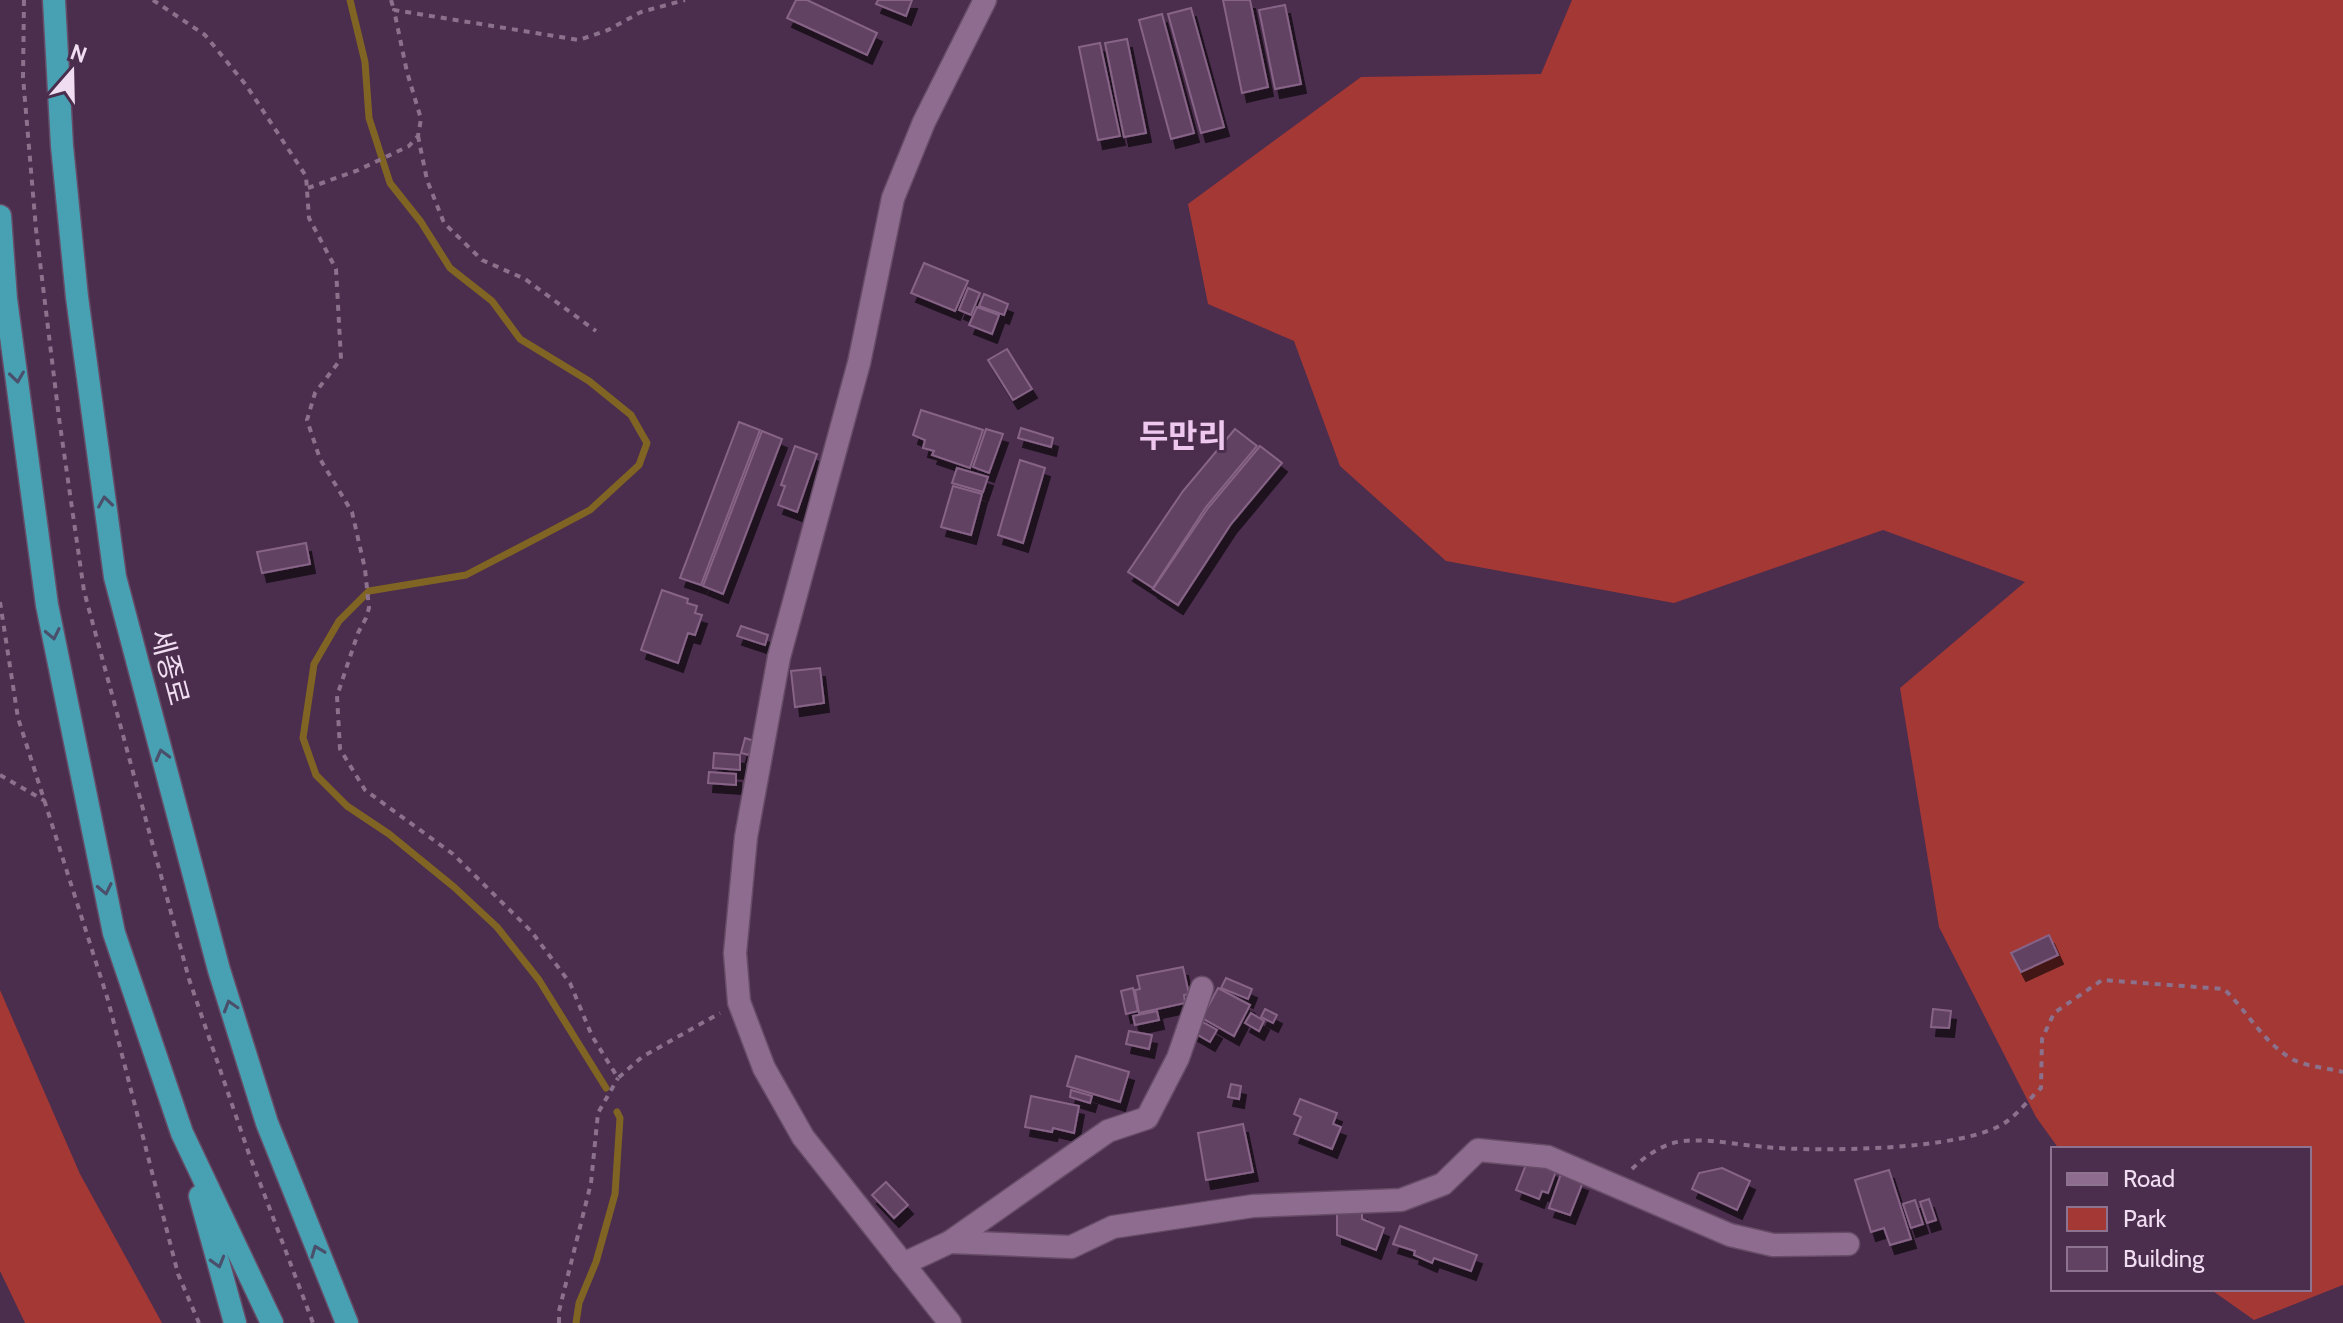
<svg xmlns="http://www.w3.org/2000/svg" width="2343" height="1323" viewBox="0 0 2343 1323" font-family="Cabin,'Noto Sans KR',sans-serif">
	<style>
		.green { fill: #a43835 }
		.lines { fill: none; stroke-linecap: round; stroke-linejoin: round }
		.stream { stroke: #806423; stroke-width: 7 }
		.building { fill: #624263; stroke: #866487; stroke-width: 2; filter: url(#shadow) }
		.minor-casing { stroke: #664c67; stroke-width: 25 }
		.trunk-casing { stroke: #664c67; stroke-width: 25 }
		.path { stroke: #8b718c; stroke-width: 4; stroke-dasharray: 6 6; stroke-linecap: butt }
		.minor { stroke: #8e6c8f; stroke-width: 22 }
		.trunk { stroke: #48a1b2; stroke-width: 22 }
		.oneway { stroke: #4a506b }
		.labels { text-anchor: middle; dominant-baseline: central; stroke-width: 6; stroke-linejoin: round; paint-order: stroke }
		.street-label { font-size: 28px; fill: #f0ddf1; stroke: #4b2d4d }
		.quarter-label { font-size: 32px; font-weight: bold; fill: #efc8ef; stroke: #4b2d4d }
	</style>
	<defs>
		<filter id="shadow"><feDropShadow dx="5" dy="9" stdDeviation="0" flood-color="#0009"/></filter>
	</defs>
	<rect width="100%" height="100%" fill="#4b2d4d"/>
	<!-- green -->
	<g class="green">
		<polygon points="1572,0 2343,0 2343,1285 2254,1320 2210,1289 2309,1289 2309,1149 2059,1149 2036,1117 1939,927 1900,688 2025,582 1883,530 1674,603 1446,561 1340,466 1294,341 1208,304 1188,204 1361,77 1541,74"/>
		<polygon points="0,990 80,1174 162,1323 25,1323 0,1271"/>
	</g>
	<g class="lines">
		<!-- stream -->
		<g class="stream">
			<polyline points="350,0 365,62 369,118 390,183 421,222 450,268 492,301 520,339 589,381 631,415 647,443 639,465 590,510 543,535 466,575 369,591 339,621 314,664 303,738 316,775 347,806 389,834 454,887 497,927 539,980 606,1088"/>
			<polyline points="576,1323 579,1303 596,1262 615,1194 620,1118 617,1112"/>
		</g>
	</g>
	<!-- building -->
	<g class="building">
		<polygon points="796,0 807,0 877,33 867,55 787,18"/>
		<polygon points="878,0 912,0 906,16 876,4"/>
		<polygon points="1223,0 1250,0 1268,87 1242,93"/>
		<polygon points="1285,5 1301,84 1275,89 1259,10"/>
		<polygon points="1191,8 1224,127 1201,133 1168,14"/>
		<polygon points="1162,14 1194,133 1171,139 1139,20"/>
		<polygon points="1127,39 1146,133 1124,137 1105,43"/>
		<polygon points="1100,43 1120,136 1098,140 1079,47"/>
		<polygon points="924,263 968,281 955,311 911,293"/>
		<polygon points="968,288 980,293 971,315 959,310"/>
		<polygon points="984,294 1008,304 1004,315 979,306"/>
		<polygon points="977,307 999,315 992,334 969,325"/>
		<polygon points="1007,349 1032,389 1013,400 988,360"/>
		<polygon points="921,410 983,430 970,468 932,455 934,451 923,448 925,440 913,435"/>
		<polygon points="739,422 760,430 701,585 680,578"/>
		<polygon points="1021,428 1053,438 1051,447 1018,438"/>
		<polygon points="986,429 1003,434 989,473 973,467"/>
		<polygon points="1235,429 1257,446 1206,507 1153,588 1128,572 1183,491"/>
		<polygon points="762,431 782,439 723,594 703,586"/>
		<polygon points="795,446 817,454 797,512 778,505 785,486 781,485"/>
		<polygon points="1260,446 1282,463 1231,524 1178,605 1153,589 1208,508"/>
		<polygon points="1020,460 1045,468 1023,543 998,535"/>
		<polygon points="957,468 988,477 983,492 952,483"/>
		<polygon points="953,486 982,494 971,535 941,527"/>
		<polygon points="306,543 310,564 262,573 257,552"/>
		<polygon points="662,590 688,599 687,603 697,606 695,613 702,615 695,635 688,633 678,663 641,650"/>
		<polygon points="741,626 768,635 765,645 737,636"/>
		<polygon points="820,668 824,703 795,707 791,671"/>
		<polygon points="745,738 754,741 749,755 741,753"/>
		<polygon points="714,753 740,755 740,770 713,768"/>
		<polygon points="709,772 736,774 736,785 708,783"/>
		<polygon points="2049,935 2058,955 2021,972 2011,953"/>
		<polygon points="1183,967 1189,994 1184,995 1185,1003 1139,1013 1135,990 1140,989 1137,976"/>
		<polygon points="1226,978 1252,989 1248,999 1221,988"/>
		<polygon points="1133,988 1138,1011 1126,1014 1121,991"/>
		<polygon points="1218,988 1250,1005 1234,1036 1202,1018"/>
		<polygon points="1265,1009 1277,1015 1273,1023 1261,1017"/>
		<polygon points="1933,1009 1951,1011 1949,1028 1931,1027"/>
		<polygon points="1157,1011 1159,1020 1135,1025 1133,1016"/>
		<polygon points="1251,1013 1264,1021 1259,1031 1245,1023"/>
		<polygon points="1199,1020 1217,1030 1210,1042 1193,1032"/>
		<polygon points="1129,1031 1152,1035 1149,1049 1126,1044"/>
		<polygon points="1076,1056 1129,1072 1120,1102 1067,1086"/>
		<polygon points="1231,1084 1241,1086 1239,1099 1228,1097"/>
		<polygon points="1071,1090 1092,1096 1090,1103 1070,1097"/>
		<polygon points="1031,1096 1079,1106 1074,1133 1053,1128 1052,1132 1025,1127"/>
		<polygon points="1300,1099 1337,1113 1333,1124 1341,1127 1332,1149 1294,1134 1301,1117 1294,1114"/>
		<polygon points="1243,1124 1253,1172 1206,1180 1198,1133"/>
		<polygon points="1529,1157 1556,1171 1548,1193 1542,1191 1539,1199 1516,1190"/>
		<polygon points="1722,1168 1750,1181 1737,1210 1692,1189 1699,1173"/>
		<polygon points="1889,1170 1911,1239 1890,1245 1884,1228 1871,1232 1855,1180"/>
		<polygon points="1561,1174 1583,1182 1570,1215 1549,1208"/>
		<polygon points="886,1182 908,1205 894,1218 872,1195"/>
		<polygon points="1929,1199 1936,1220 1927,1223 1920,1202"/>
		<polygon points="1915,1200 1923,1224 1911,1228 1903,1204"/>
		<polygon points="1337,1210 1362,1211 1362,1219 1384,1228 1376,1250 1337,1235"/>
		<polygon points="1400,1226 1477,1255 1471,1271 1434,1258 1432,1263 1414,1255 1415,1251 1393,1244"/>
	</g>
	<g class="lines">
		<!-- minor casing -->
		<g class="minor-casing">
			<g id="minor">
				<polyline points="950,1242 1071,1247 1113,1227 1253,1206 1401,1200 1443,1184 1478,1150 1548,1157 1730,1235 1773,1245 1848,1244"/>
				<polyline points="903,1264 950,1242 1108,1131 1147,1118 1178,1058 1202,988"/>
				<polyline points="950,1323 803,1137 764,1068 739,1002 735,953 746,837 779,657 859,363 893,198 924,122 985,0"/>
			</g>
		</g>
		<!-- trunk casing -->
		<g class="trunk-casing">
			<g id="trunk">
				<polyline points="54,0 62,146 77,297 115,577 219,970 267,1123 347,1323"/>
				<polyline points="0,216 6,299 47,605 114,933 182,1133 272,1323"/>
				<polyline points="200,1196 235,1323"/>
			</g>
		</g>
		<!-- path -->
		<g class="path">
			<polyline points="24,0 23,77 36,229 59,418 84,591 189,979 249,1154 313,1323"/>
			<polyline points="153,0 205,35 246,85 306,176 309,218 336,269 341,359 315,393 307,420 320,459 352,512 365,569 369,608 366,618 358,633 337,696 340,749 365,790 453,854 531,931 570,983 592,1036 618,1078 642,1057 720,1013"/>
			<polyline points="391,0 394,10"/>
			<polyline points="418,136 427,180 444,223 482,260 525,279 596,331"/>
			<polyline points="308,188 356,171 409,146 418,136 421,119 407,72 394,10 579,40 608,30 641,12 685,0"/>
			<polyline points="0,602 18,718 108,1000 178,1274 199,1323"/>
			<polyline points="0,775 45,801"/>
			<path d="M1632,1169c11,-11 25,-21 41,-26 25,-7 65,2 92,4 52,5 200,4 241,-25 13,-9 24,-24 35,-34l1,-49 12,-26 48,-33 122,9c24,23 40,55 70,71 14,7 34,8 49,12"/>
			<polyline points="559,1323 559,1311 591,1183 598,1113 618,1078"/>
		</g>
		<!-- minor -->
		<use href="#minor" class="minor"/>
		<!-- trunk -->
		<use href="#trunk" class="trunk"/>
	</g>
	<!-- one-way arrows -->
	<defs><path id="oneway-chevron" d="M-2-3.5L2.5 0L-2 3.5" fill="none" stroke-width="1.6" stroke-linecap="round" stroke-linejoin="round" transform="scale(2)"/></defs>
	<g class="oneway">
		<use href="#oneway-chevron" transform="translate(17 377) rotate(82)"/>
		<use href="#oneway-chevron" transform="translate(105 502) rotate(-98)"/>
		<use href="#oneway-chevron" transform="translate(53 634) rotate(78)"/>
		<use href="#oneway-chevron" transform="translate(162 755) rotate(-105)"/>
		<use href="#oneway-chevron" transform="translate(105 889) rotate(78)"/>
		<use href="#oneway-chevron" transform="translate(230 1006) rotate(-107)"/>
		<use href="#oneway-chevron" transform="translate(317 1251) rotate(-111)"/>
		<use href="#oneway-chevron" transform="translate(218 1262) rotate(74)"/>
	</g>
	<g class="labels">
		<!-- street labels -->
		<g class="street-label">
			<text transform="translate(170 667) rotate(75)">세종로</text>
		</g>
		<!-- quarter labels -->
		<g class="quarter-label">
			<text x="1183" y="435">두만리</text>
		</g>
	</g>
	<!-- legend -->
	<rect x="2051" y="1147" width="260" height="144" fill="#4b2d4d" stroke="#8d738f" stroke-width="2"/>
	<rect x="2067" y="1173" width="40" height="12" fill="#8e6c8f" stroke="#8d738f" stroke-width="2"/>
	<text x="2123" y="1187" font-size="24" fill="#f0ddf1">Road</text>
	<rect x="2067" y="1207" width="40" height="24" fill="#a43835" stroke="#8d738f" stroke-width="2"/>
	<text x="2123" y="1227" font-size="24" fill="#f0ddf1">Park</text>
	<rect x="2067" y="1247" width="40" height="24" fill="#624263" stroke="#8d738f" stroke-width="2"/>
	<text x="2123" y="1267" font-size="24" fill="#f0ddf1">Building</text>
	<!-- north arrow -->
	<g transform="translate(72 72) rotate(20)" stroke="#4b2d4d" stroke-width="6" paint-order="stroke">
	<path d="M0-6L14 30L0 20L-14 30Z" fill="#f0ddf1"/>
	<text y="-12" font-size="22" font-weight="bold" text-anchor="middle" fill="#f0ddf1">N</text>
	</g>
</svg>
